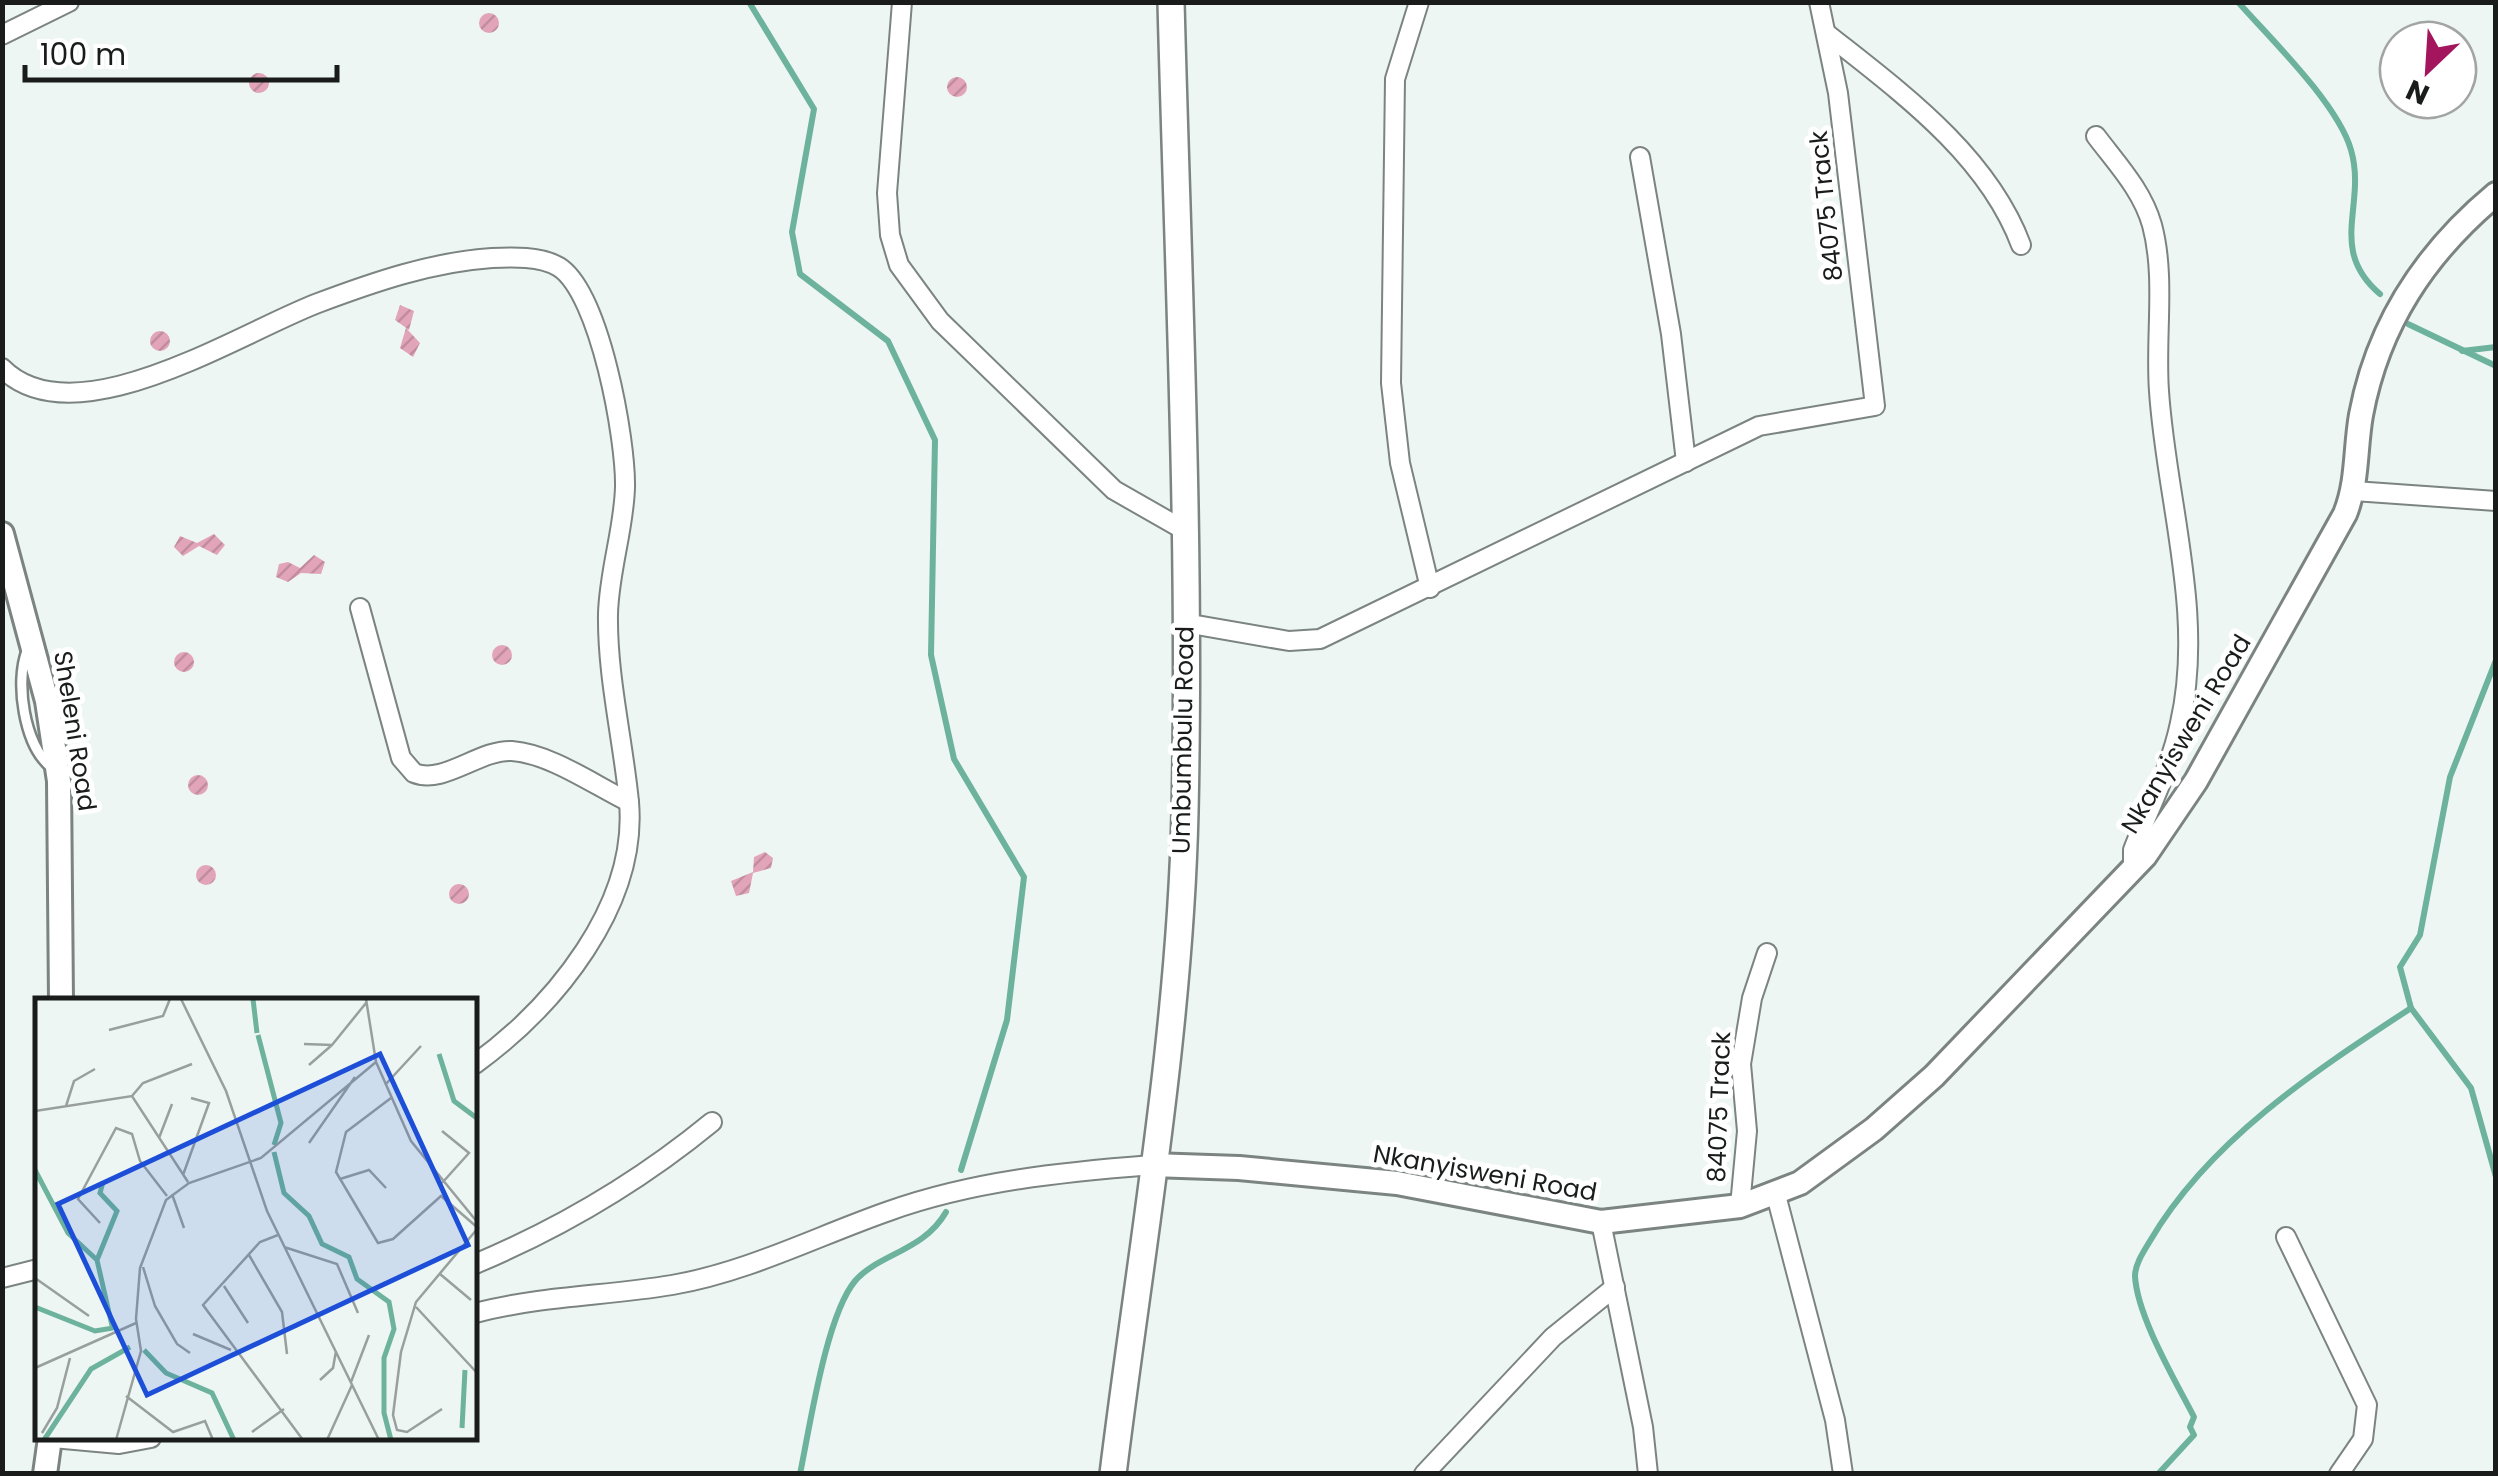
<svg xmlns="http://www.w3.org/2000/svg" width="2498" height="1476" viewBox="0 0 2498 1476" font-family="Poppins,sans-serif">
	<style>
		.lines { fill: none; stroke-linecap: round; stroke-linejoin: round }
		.stream { stroke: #6db29c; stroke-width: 6 }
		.building { fill: url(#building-hatch) }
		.service-casing { stroke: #7c8481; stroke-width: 14 }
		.minor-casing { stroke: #7c8481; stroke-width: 22 }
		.tertiary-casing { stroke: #7c8481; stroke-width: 28 }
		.secondary-casing { stroke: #7c8481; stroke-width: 30 }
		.service { stroke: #fff; stroke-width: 9 }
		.minor { stroke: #fff; stroke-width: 18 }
		.tertiary { stroke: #fff; stroke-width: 22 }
		.secondary { stroke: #fff; stroke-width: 25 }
		.labels { text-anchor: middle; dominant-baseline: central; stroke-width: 10; stroke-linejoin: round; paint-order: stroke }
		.street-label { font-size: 25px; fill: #191c1b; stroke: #fff }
		.inset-river { fill: none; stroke: #6db29c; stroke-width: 5 }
		.inset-road { fill: none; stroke: #989f9d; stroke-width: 2.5 }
		.view { fill: #1d4ed8; fill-opacity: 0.15; stroke: #1d4ed8; stroke-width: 5 }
		.inset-edge { fill: none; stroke: #191c1b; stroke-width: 5 }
	</style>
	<defs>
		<pattern id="building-hatch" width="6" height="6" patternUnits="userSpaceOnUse" patternTransform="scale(2.5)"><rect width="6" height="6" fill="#e2a4b9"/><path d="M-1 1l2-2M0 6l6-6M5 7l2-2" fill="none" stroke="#c18d9e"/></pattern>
	</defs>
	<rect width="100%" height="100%" fill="#edf6f3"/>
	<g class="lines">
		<!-- stream -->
		<g class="stream">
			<polyline points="749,2 814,109 792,232 800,274 888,341 935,440 931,655 954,759 1024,877 1007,1020 961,1170"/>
			<path d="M2238,2c32,36 100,102 113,148 16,55 -24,99 29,144"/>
			<polyline points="2408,324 2496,366"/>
			<polyline points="2462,351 2496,347"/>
			<polyline points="2411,1008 2471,1088 2496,1177"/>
			<path d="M800,1474c10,-48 26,-158 55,-193 23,-27 69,-30 91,-69"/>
			<path d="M2158,1474l36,-39 -4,-8 4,-10c-19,-37 -57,-101 -59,-141 0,-12 9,-25 15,-35 59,-101 165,-170 261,-233l-11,-41 20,-32 30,-158 46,-117"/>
		</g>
	</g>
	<!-- building -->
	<g class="building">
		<circle cx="489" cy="23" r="10"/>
		<circle cx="259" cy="83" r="10"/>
		<circle cx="957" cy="87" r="10"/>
		<polygon points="400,305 414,311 409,330 395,320"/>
		<polygon points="406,328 420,343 413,357 400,348"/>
		<circle cx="160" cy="341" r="10"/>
		<polygon points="214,534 225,545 217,555 199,546 183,556 174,547 180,536 197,543"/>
		<polygon points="314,555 325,562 321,574 301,573 288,582 276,577 279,564 288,562 300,568"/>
		<circle cx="502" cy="655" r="10"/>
		<circle cx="184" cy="662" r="10"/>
		<circle cx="198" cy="785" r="10"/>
		<polygon points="765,852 773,858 771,868 753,873 749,893 736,896 731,881 753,872 754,857"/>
		<circle cx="206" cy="875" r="10"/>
		<circle cx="459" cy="894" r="10"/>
	</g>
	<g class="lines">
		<!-- service casing -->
		<g class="service-casing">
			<path id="service" d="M27,651c-12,31 -3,94 24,116"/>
		</g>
		<!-- minor casing -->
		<g class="minor-casing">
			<g id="minor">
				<polyline points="902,2 887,193 890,235 899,265 940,321 1114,490 1184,530"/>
				<polyline points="1419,2 1395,79 1391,383 1400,463 1430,588"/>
				<path d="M1826,33c73,58 161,121 195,212"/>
				<polyline points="2,35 69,2"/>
				<path d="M2096,136c21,28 46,54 56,89 14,52 3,112 7,166 7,109 46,222 21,332 -9,44 -31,85 -47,127v20"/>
				<polyline points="1640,157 1671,334 1686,462"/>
				<path d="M2,368c72,73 239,-36 316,-65 56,-21 114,-41 174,-45 20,-1 49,-2 67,9 41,26 67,173 66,220 -1,42 -16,84 -17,127 -1,62 15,126 21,188 9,103 -74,204 -154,262"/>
				<polyline points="2354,491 2496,501"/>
				<path d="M360,608l41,150 13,15c30,12 66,-24 98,-22 39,3 82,34 117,51"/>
				<polyline points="1185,623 1289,641 1320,639 1759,426 1875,406 1838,93 1819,2"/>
				<polyline points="1776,1195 1835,1420 1843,1474"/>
				<polyline points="1740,1206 1747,1131 1741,1064 1752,998 1767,953"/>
				<polyline points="1601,1222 1643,1427 1648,1474"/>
				<polyline points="2286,1237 2367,1405 2363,1439 2339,1474"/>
				<path d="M475,1264c88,-37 164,-82 237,-142"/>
				<polyline points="2,1278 38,1269"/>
				<path d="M475,1313c65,-17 131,-17 197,-28 76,-13 145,-49 217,-74 84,-30 174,-39 263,-46"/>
				<polyline points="53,1438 119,1444 151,1438"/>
				<polyline points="1424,1474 1553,1337 1615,1287"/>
			</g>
		</g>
		<!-- tertiary casing -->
		<g class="tertiary-casing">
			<g id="tertiary">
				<polyline points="2,534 47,701 59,781 61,1001"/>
				<path d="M1152,1165l87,3 158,15 204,39 139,-16 60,-23 74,-54 60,-53 211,-220 51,-75 149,-267c13,-32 10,-65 16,-99 17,-91 64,-162 135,-221"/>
				<polyline points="45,1474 50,1438"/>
			</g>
		</g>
		<!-- secondary casing -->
		<g class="secondary-casing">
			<path id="secondary" d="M1113,1474c27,-219 67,-441 72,-662 6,-270 -7,-540 -14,-810"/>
		</g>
		<!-- service -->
		<use href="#service" class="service"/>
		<!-- minor -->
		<use href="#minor" class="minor"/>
		<!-- tertiary -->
		<use href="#tertiary" class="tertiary"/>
		<!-- secondary -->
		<use href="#secondary" class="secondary"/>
	</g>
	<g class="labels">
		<!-- street labels -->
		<g class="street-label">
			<text transform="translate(1826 206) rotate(-96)">84075 Track</text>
			<text transform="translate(75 731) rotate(81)">Sheleni Road</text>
			<text transform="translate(2186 734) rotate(-59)">Nkanyisweni Road</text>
			<text transform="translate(1183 740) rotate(-89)">Umbumbulu Road</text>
			<text transform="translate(1719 1107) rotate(-88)">84075 Track</text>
			<text transform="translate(1485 1173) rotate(10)">Nkanyisweni Road</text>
		</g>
	</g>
	<!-- overview -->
	<g transform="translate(35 998)">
		<rect width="442" height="442" fill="#edf6f3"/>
		<path class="inset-river" d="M218,1l4,34M223,37l23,88 -7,22M404,56l15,47 24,18M239,154l10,41 25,23 13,28 27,13 8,22 32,23 5,27 -10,29v55l7,27M0,172l33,63 29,27M68,184l-3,11 17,18 -20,49 16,70M0,309l60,24 18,-3M109,352l22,23 46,20 22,47M427,430l3,-58M9,442l47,-71 39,-22"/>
		<path class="inset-road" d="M146,1l45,92 41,120 112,229M331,1l10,63 35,79 67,82M74,32l54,-14 7,-17M269,46l28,1 34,-42M274,67l23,-20M350,87l36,-39M97,98l11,-13 49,-19M356,100l-45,34 -10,40 42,71 15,-4 48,-43 37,32 -62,74 -15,50 -8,63 4,15 10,2 35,-23M31,108l8,-25 21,-12M0,113l97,-15 56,86M407,133l27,22 -27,30M124,140l13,-34M274,145l46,-66M148,177l26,-72 -18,-5M305,181l29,-9 17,18M137,196l12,34M65,225l-22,-24 38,-71 16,6 8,27 27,35M243,237l-18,7 -57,63 100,135M249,249l53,17 21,49M214,257l33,57 5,42M108,269l12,39 22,38 13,9M405,276l31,26M0,280l54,38M189,288l24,37M381,309l62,67M158,336l38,16M0,370l101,-45M285,382l13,-12 3,-17M316,384l18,-47M91,398l47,36 32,-11 8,19M217,434l32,-23M7,435l15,-25 13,-50M81,442l25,-89 -5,-32 4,-51 26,-68 23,-17 72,-25 115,-96M292,442l25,-55"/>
		<path class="view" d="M345,56l88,191 -321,150 -89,-191z"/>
		<rect width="442" height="442" class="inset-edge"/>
	</g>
	<!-- border -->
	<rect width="2498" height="1476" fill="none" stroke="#191c1b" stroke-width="10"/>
	<!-- north arrow -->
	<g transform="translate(2428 70) rotate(205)"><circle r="48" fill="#ffffff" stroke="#a3a4a4" stroke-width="2.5"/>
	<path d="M0-8L18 38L0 25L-18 38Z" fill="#a3165d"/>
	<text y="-15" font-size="28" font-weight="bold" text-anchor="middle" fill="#191c1b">N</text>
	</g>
	<!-- scale -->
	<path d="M25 65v15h312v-15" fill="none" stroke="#191c1b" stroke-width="5"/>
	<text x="40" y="65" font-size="30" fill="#191c1b" stroke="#ffffff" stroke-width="8" paint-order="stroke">100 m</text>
</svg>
